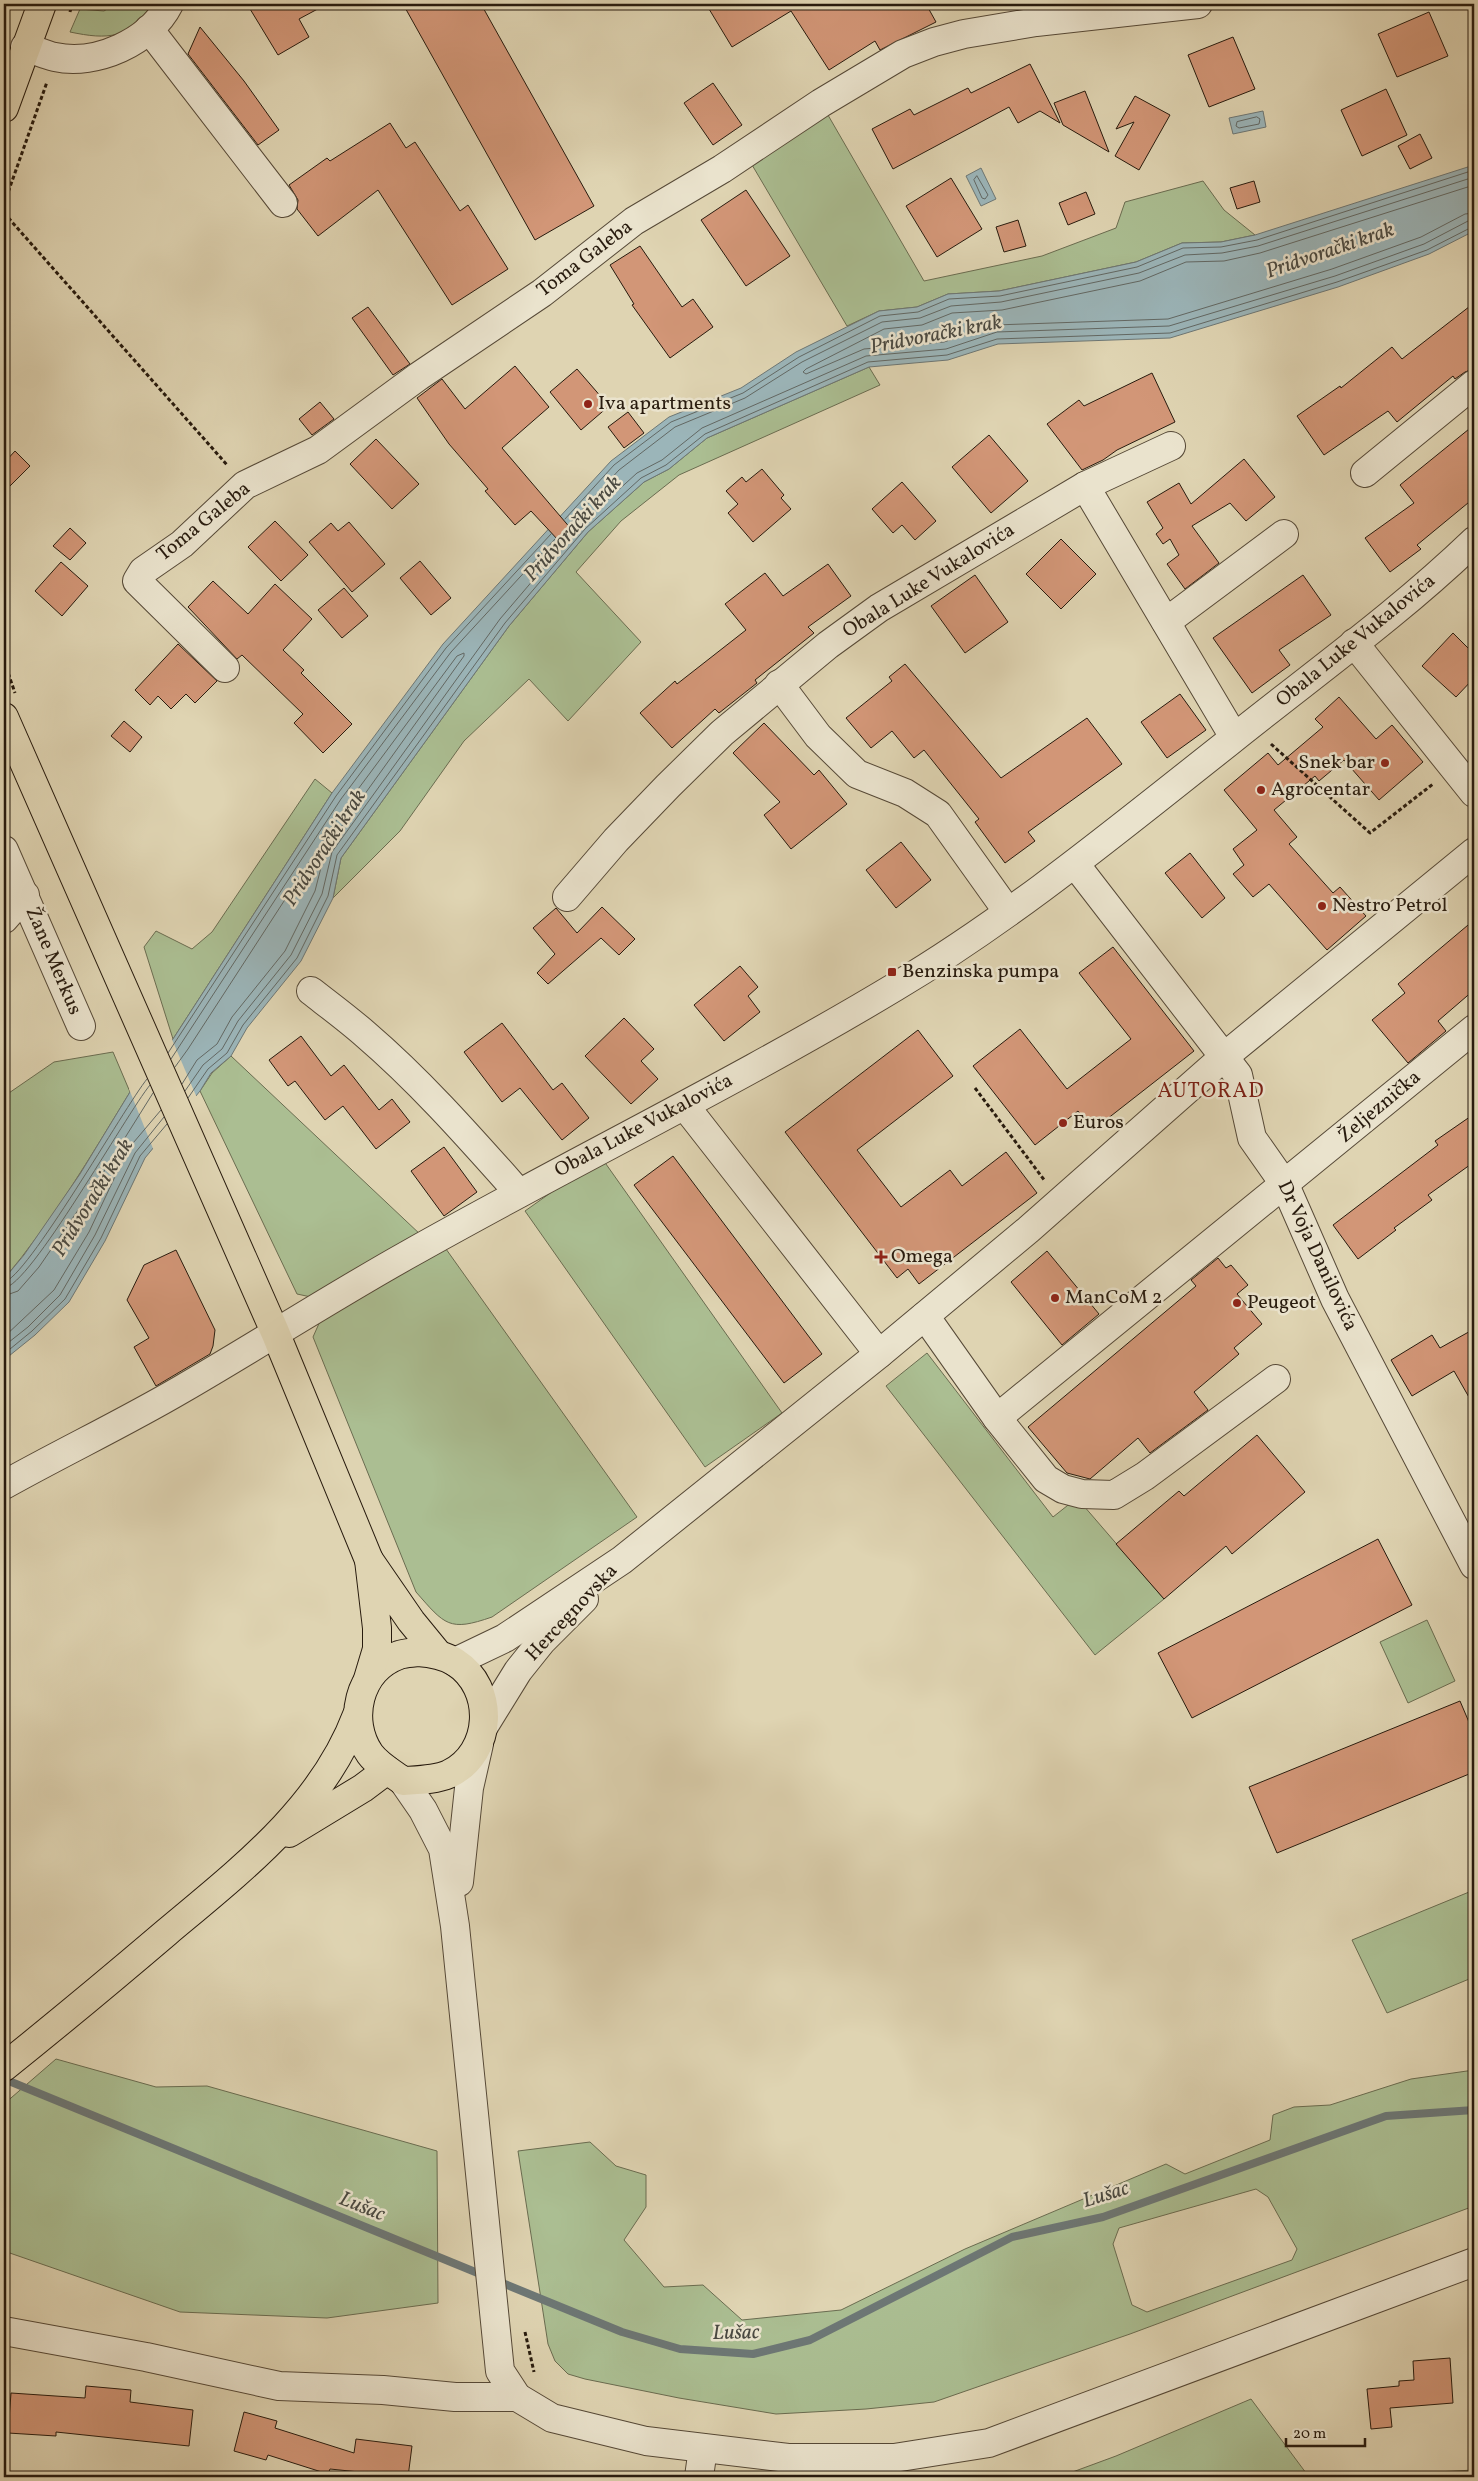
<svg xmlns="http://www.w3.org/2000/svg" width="1478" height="2481" viewBox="0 0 1478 2481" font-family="Vollkorn,serif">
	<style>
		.green { fill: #abbe92; stroke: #6a6c50; fill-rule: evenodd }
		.water { fill: #9bb5b9; stroke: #6d7775 }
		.pier { fill: #dfd4b2 }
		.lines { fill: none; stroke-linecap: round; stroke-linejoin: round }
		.shore { stroke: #626864; stroke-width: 1 }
		.stream { stroke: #6d7775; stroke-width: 8 }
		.building { fill: #d29677; stroke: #281b0e }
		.minor-casing { stroke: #564937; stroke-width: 30 }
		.major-casing { stroke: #281b0e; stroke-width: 30 }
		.path { stroke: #281b0e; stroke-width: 3; stroke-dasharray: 4 2.5; stroke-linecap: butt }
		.minor { stroke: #eae3cd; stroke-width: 28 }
		.major { stroke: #dfd4b2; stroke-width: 28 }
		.poi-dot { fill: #8f2418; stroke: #eae3cd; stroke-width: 2 }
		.labels { text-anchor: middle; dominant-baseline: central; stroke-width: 5; stroke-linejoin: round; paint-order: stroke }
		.street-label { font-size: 20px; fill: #281b0e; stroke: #eae3cd }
		.poi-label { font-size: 20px; fill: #281b0e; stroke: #eae3cd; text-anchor: start }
		.water-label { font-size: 21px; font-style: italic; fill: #4a4941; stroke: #eae3cd }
		.neighbourhood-label { font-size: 21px; letter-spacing: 1px; fill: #7a1f14; stroke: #eae3cd }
	</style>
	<rect width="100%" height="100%" fill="#dfd4b2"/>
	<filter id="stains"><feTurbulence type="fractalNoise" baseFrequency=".004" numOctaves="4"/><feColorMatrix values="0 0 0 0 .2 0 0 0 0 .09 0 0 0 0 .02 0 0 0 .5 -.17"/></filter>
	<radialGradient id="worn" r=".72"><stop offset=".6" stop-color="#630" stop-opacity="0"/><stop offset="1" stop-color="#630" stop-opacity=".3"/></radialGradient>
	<!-- green -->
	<g class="green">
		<path d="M115,4h37c-22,35 -44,36 -82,28l10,-23 24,2z"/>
		<polygon points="821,103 924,281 1042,256 1116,228 1125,202 1203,181 1224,210 1255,235 1221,242 1182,243 1136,262 999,291 948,294 917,307 879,311 847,326 745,153"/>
		<polygon points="869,367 880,385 679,475 621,521 576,572 641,642 568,721 529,679 464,741 400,831 333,898 341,858 509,626 588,532 644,482 669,469 707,438"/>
		<polygon points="315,779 332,793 173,1039 144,947 156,931 192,949 212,932"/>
		<path d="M113,1052l17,40c-39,64 -78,130 -126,187v-185l2,1 48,-33z"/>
		<polygon points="231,1056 422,1236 311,1297 297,1294 200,1091 212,1073"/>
		<polygon points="601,1157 782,1413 705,1467 525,1211"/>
		<path d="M446,1249l191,268 -145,100c-43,15 -47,8 -76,-25l-103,-255 8,-18z"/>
		<polygon points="927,1353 1053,1517 1077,1498 1164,1599 1095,1655 886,1386"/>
		<polygon points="1427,1620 1455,1681 1408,1703 1380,1642"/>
		<polygon points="1474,1890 1474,1977 1387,2013 1352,1940"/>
		<polygon points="56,2059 156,2087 207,2086 437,2151 438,2303 327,2318 180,2312 4,2251 4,2104"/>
		<path d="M1474,2070v136l-344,128 -196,68 -68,7 -90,5 -97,-16 -94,-19 -17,-5 -13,-13 -7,-17 -30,-193 72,-9 26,24 30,9v32l-22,33 40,47 39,-2 39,35 99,-10 124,-61 201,-85 19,10 85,-34 3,-25 21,-8 36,-2 81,-26zM1256,2189l12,8 29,52 -5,11 -145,52 -15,-7 -19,-61 6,-16z"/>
		<polygon points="1251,2399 1309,2477 1059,2477 1116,2456"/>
		<polygon points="1474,2470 1474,2477 1341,2477"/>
	</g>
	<!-- water -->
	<g class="water">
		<polygon points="1263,111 1266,127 1233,134 1229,118"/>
		<polygon points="1474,165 1474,231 1429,254 1338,287 1170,338 998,344 948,360 869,367 707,438 669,469 644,482 588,532 509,626 341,858 333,898 301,961 247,1028 231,1056 211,1073 200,1091 145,1158 105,1241 69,1302 35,1335 4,1360 4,1279 24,1255 80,1174 130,1092 173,1039 332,793 443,644 611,461 669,417 741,388 796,352 879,311 917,307 948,294 999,291 1136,262 1182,243 1221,242 1255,235"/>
		<polygon points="981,168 996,199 981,206 966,176"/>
	</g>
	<!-- pier -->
	<polygon class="pier" points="171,1037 197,1098 154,1151 129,1089"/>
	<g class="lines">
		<!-- shore -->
		<g class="shore">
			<polygon points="1257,117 1260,119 1259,124 1239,128 1236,126 1237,122"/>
			<polygon points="977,176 988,195 985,199 982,198 974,180"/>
			<polyline points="1474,185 1260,253 1224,261 1186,262 1140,281 1002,310 952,313 922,325 884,329 806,369 803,372 806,374 864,349 944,342 995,325 1168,319 1332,269 1421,237 1465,214 1474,213"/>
			<polyline points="565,519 614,465 671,422 743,393 799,357 880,316 918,312 949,299 1000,296 1137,267 1183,248 1221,247 1257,240 1474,170"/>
			<polyline points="569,524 619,470 675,427 745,398 802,362 882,322 920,318 951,306 1001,302 1139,273 1185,255 1222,253 1258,246 1474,177"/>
			<polyline points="168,1053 336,796 446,648 551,534"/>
			<polyline points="171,1059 341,799 451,652 555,539"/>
			<polyline points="175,1067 188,1049 347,804 457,656 464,653 464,656 326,848 315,891 285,951 232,1017 217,1044 197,1060 182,1084"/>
			<polyline points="185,1091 203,1065 222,1049 238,1021 291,955 322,894 332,852 500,619 580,525 637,473 662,460 702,428 866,356 946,349 997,332 1169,326 1335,276 1424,244 1468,221 1474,220"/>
			<polyline points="188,1098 208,1069 227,1053 243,1025 297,958 328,896 337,855 505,623 585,529 641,478 666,465 705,434 868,362 947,355 997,339 1170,333 1337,282 1427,250 1474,226"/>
			<path d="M4,1282c22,-2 121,-176 143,-203"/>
			<path d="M4,1288c26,-1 122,-174 146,-203"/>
			<polyline points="4,1296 18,1291 39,1267 96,1184 153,1093"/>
			<polyline points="4,1337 54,1290 89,1232 128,1149 161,1110"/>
			<polyline points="4,1346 28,1327 60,1295 95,1235 135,1153 164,1117"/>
			<polyline points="4,1354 32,1331 65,1299 101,1238 140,1156 167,1124"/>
		</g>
		<!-- stream -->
		<g class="stream">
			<polyline points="4,2079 485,2276"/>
			<polyline points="495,2280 622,2332 680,2349 753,2354 810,2340 1012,2237 1103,2217 1386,2116 1474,2110"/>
		</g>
	</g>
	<!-- building -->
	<g class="building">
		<polygon points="247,4 327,4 299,19 309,37 278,55"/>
		<polygon points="403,4 481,4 594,206 535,240"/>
		<polygon points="706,4 926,4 936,22 880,50 875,41 829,70 791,11 732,47"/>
		<polygon points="1429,12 1448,56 1397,77 1378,34"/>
		<polygon points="200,27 244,81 279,130 258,145 188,54"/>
		<polygon points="1233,37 1255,89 1209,107 1188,55"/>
		<polygon points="1030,64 1060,123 1040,111 1018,123 1009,107 893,169 872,129 910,109 914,115 968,88 971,93"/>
		<polygon points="713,83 742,125 713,145 684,103"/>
		<polygon points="1386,89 1407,135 1362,156 1341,110"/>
		<polygon points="1085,91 1109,152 1063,125 1054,103"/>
		<polygon points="1135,96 1170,115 1139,170 1115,156 1134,122 1116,129"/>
		<polygon points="390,123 406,148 415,142 460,211 468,205 508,269 452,305 378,190 318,236 297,209 298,200 289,185 327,158 330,161"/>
		<polygon points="1420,134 1432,158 1410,169 1398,146"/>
		<polygon points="951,178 982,229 937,257 906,206"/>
		<polygon points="1254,181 1260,202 1237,209 1230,188"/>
		<polygon points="746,190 790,256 746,286 701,220"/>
		<polygon points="1086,192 1095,214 1068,225 1059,203"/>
		<polygon points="1018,220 1026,246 1004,252 996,227"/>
		<polygon points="640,246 682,307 693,299 713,327 670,358 632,305 634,304 610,265"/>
		<polygon points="1474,303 1474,369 1465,372 1455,379 1453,376 1397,422 1388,411 1324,455 1297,416 1340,386 1341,388 1392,347 1402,359"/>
		<polygon points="368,307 410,364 393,375 352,318"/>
		<polygon points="515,366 549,407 502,448 572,530 559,541 531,511 515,525 485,491 488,489 449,444 417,398 442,379 465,409"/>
		<polygon points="577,369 609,406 581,430 550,392"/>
		<polygon points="1152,373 1175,422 1117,450 1103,460 1082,470 1047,424 1079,400 1084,406"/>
		<polygon points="320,402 334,419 312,435 299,419"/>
		<polygon points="628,412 644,433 624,448 608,427"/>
		<polygon points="1474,425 1474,498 1417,545 1421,549 1390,572 1365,538 1414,503 1400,485"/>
		<polygon points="989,435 1028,481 991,513 952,467"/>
		<polygon points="376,439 419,484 392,509 350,464"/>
		<polygon points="15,451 30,466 4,492 4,463"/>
		<polygon points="1244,459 1275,497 1246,521 1230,503 1192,526 1219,563 1185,589 1167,564 1179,555 1170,539 1163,544 1156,534 1163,528 1147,502 1179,483 1191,504"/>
		<polygon points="762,469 784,495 781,498 791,509 753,542 728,513 738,504 726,491 742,477 746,482"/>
		<polygon points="902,482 936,521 915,540 902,525 893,533 872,509"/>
		<polygon points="275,521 308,555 281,581 248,547"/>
		<polygon points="349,522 385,564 352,592 309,542 331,523 338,531"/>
		<polygon points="70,528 86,543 70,560 53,546"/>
		<polygon points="1061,539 1096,574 1061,609 1026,574"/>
		<polygon points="420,561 451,598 431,615 400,578"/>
		<polygon points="61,562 88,586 62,616 35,591"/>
		<polygon points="828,564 851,596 808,627 814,633 755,680 757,683 719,713 715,709 672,748 640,713 675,681 677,684 746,630 725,604 765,573 783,596"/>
		<polygon points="975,575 1008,622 965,653 931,606"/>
		<polygon points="1303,575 1331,615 1279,650 1290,665 1252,693 1213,638"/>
		<polygon points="213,581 248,614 275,584 312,619 283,650 304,670 301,673 352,724 323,753 294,723 303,714 242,655 237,659 188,607"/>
		<polygon points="344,588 368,616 342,638 318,610"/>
		<polygon points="1453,633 1474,654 1474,678 1456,697 1422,666"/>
		<polygon points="178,644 217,681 195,703 186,694 171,709 158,696 150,705 135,690"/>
		<polygon points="905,664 1001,778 1087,718 1122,764 1028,832 1035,841 1005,863 975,822 979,819 924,750 914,758 892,731 871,748 846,718 892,681 889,677"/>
		<polygon points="1180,694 1206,730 1167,758 1141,722"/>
		<polygon points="1339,697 1376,739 1392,725 1423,762 1379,800 1344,760 1319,781 1315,776 1274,810 1297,837 1289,844 1333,893 1340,887 1366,916 1327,950 1269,884 1253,897 1233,874 1244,865 1233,849 1257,830 1224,790 1268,753 1278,765 1323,727 1315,719"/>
		<polygon points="124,721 142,737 130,752 111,736"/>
		<polygon points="764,723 814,775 819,770 847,804 791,849 764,815 780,802 733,753"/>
		<polygon points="901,842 931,880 896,908 866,870"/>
		<polygon points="1190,853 1225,898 1202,918 1165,873"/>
		<polygon points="602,907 635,939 619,955 601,938 548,984 537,973 555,954 533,928 556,908 577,933"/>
		<polygon points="1474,920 1474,990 1438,1021 1446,1031 1408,1063 1372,1020 1405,993 1398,984"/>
		<polygon points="1113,947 1194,1051 1093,1130 1078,1111 1035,1145 973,1066 1020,1029 1067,1089 1131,1039 1079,973"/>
		<polygon points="740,966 758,987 748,996 760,1012 724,1041 694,1005"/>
		<polygon points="624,1018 654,1049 641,1061 658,1079 631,1104 585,1056"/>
		<polygon points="502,1023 553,1090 562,1083 589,1118 562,1140 520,1088 502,1102 464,1052"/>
		<polygon points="918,1030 953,1076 857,1150 901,1207 950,1170 962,1186 1006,1152 1037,1193 919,1284 908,1269 897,1278 785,1132"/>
		<polygon points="301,1036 331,1076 344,1065 379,1110 392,1099 410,1122 376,1149 343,1106 325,1120 295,1081 288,1086 269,1060"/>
		<polygon points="1474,1114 1474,1162 1428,1195 1432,1200 1394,1228 1396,1230 1358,1259 1333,1225 1438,1145 1435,1141"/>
		<polygon points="444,1147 477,1192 444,1216 411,1171"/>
		<polygon points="673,1156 822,1354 784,1383 634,1185"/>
		<polygon points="176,1250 215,1330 213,1346 210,1354 156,1386 134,1347 149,1338 127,1300 144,1265"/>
		<polygon points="1047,1251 1099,1314 1062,1345 1011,1282"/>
		<polygon points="1218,1258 1226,1268 1231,1265 1248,1285 1237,1294 1262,1324 1234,1348 1239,1354 1194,1392 1208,1410 1150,1453 1138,1438 1090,1479 1067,1473 1028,1427 1196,1286 1191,1280"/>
		<polygon points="1474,1329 1474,1406 1454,1371 1412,1396 1391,1360 1432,1335 1440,1348"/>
		<polygon points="1257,1435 1305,1492 1232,1554 1226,1546 1164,1599 1116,1544 1179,1491 1184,1496"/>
		<polygon points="1378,1539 1412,1605 1192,1718 1158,1653"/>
		<polygon points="1460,1701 1474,1734 1474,1772 1277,1853 1249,1787"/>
		<polygon points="1450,2358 1453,2403 1390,2408 1392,2427 1371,2429 1367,2389 1399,2386 1399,2381 1414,2380 1413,2361"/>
		<polygon points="86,2386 131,2390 130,2402 193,2410 189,2446 56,2432 56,2436 8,2433 11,2393 85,2398"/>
		<polygon points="244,2412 277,2421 275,2428 354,2453 356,2439 412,2446 408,2477 330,2469 328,2474 268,2455 266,2460 234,2451"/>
	</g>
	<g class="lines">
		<!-- minor casing -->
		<g class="minor-casing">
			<g id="minor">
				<polyline points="149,29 283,203"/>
				<path d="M25,47c10,3 20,8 30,10 41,9 95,-15 114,-53"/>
				<polyline points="1365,473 1474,384"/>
				<polyline points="1085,486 1234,737"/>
				<polyline points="1166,622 1284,534"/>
				<polyline points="1354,643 1474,793"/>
				<polyline points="225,668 137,581 143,571 182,544 245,485 318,450 419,376 542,293 634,221 722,169 821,103 903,54 934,42 964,34 1036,22 1198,4"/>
				<polyline points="779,684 818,736 857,774 905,793 938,814 1008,912"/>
				<polyline points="4,850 81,1026"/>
				<polyline points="1075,864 1238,1075 1252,1138 1285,1185 1335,1299 1474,1565"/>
				<polyline points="567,897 616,840 668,786 722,733 828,645 879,608 1085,486 1171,446"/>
				<polyline points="4,919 25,895"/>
				<path d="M311,991c18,14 37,28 54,43 56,48 105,104 154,159"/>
				<polyline points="685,1106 879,1354"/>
				<polyline points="925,1316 997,1418 1046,1479 1063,1489 1082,1494 1114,1495 1145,1476 1276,1379"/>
				<polyline points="997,1418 1474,1029"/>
				<path d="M4,1485c59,-33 120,-62 178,-96 76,-44 150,-92 227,-135 161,-91 328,-172 486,-267 119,-71 226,-160 334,-245 82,-66 169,-128 245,-201"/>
				<polyline points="455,1662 505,1638 622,1560 879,1354 1028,1230 1225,1056 1474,852"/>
				<polyline points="484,1726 518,1671 542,1641 584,1599"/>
				<polyline points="403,1781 423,1810 443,1849 455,1926 500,2371 517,2397 552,2418 646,2441 788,2458 894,2458 989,2443 1474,2262"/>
				<polyline points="459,1882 469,1788 479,1744"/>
				<polyline points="4,2331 146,2357 279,2386 383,2390 455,2397 517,2397"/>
				<polyline points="699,2477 703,2448"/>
			</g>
		</g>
		<!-- major casing -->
		<g class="major-casing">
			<g id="major">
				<polyline points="4,108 42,4"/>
				<polyline points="4,717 275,1332 369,1560"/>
				<path d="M418,1652c13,1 26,3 37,10 41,26 38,91 -6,112 -14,6 -30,6 -46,7 -11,-8 -25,-16 -33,-27 -23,-33 -12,-84 29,-99 6,-2 13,-2 19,-3z"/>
				<polyline points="368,1679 377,1649 377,1628 369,1560 411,1621 438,1654"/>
				<polyline points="289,1833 363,1788 387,1770"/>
				<path d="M4,2067c55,-44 109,-89 163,-135 74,-62 155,-124 190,-217"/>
			</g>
		</g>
		<!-- path -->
		<g class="path">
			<polyline points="70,12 72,4"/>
			<polyline points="4,204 47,82"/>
			<polyline points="4,213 228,466"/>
			<polyline points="4,661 15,693"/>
			<polyline points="1271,744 1370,833 1433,784"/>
			<polyline points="975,1088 1045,1181"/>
			<polyline points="525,2332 534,2372"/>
		</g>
		<!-- minor -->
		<use href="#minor" class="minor"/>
		<!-- major -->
		<use href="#major" class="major"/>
	</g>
	<!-- markers -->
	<g class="poi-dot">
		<circle cx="588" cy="404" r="5"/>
		<circle cx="1385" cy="763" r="5"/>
		<circle cx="1261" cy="790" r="5"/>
		<circle cx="1322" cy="906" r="5"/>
		<rect x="887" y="967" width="10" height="10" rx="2.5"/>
		<circle cx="1063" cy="1123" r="5"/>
		<path d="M878.5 1249.5h5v5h5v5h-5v5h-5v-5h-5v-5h5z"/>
		<circle cx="1055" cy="1298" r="5"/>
		<circle cx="1237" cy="1303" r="5"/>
	</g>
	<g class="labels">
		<!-- street labels -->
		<g class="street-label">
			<text transform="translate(585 259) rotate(-37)">Toma Galeba</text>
			<text transform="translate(204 522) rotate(-39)">Toma Galeba</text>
			<text transform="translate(929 581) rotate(-32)">Obala Luke Vukalovića</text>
			<text transform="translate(1356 641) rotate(-39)">Obala Luke Vukalovića</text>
			<text transform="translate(53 961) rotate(67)">Žane Merkus</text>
			<text transform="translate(1380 1107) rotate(-40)">Željeznička</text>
			<text transform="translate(644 1126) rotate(-28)">Obala Luke Vukalovića</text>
			<text transform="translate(1317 1256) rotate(65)">Dr Voja Danilovića</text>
			<text transform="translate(572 1613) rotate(-47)">Hercegnovska</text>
		</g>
		<!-- poi labels -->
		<g class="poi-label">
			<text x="598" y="404">Iva apartments</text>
			<text x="1375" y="763" text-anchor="end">Snek bar</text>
			<text x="1271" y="790">Agrocentar</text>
			<text x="1332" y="906">Nestro Petrol</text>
			<text x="902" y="972">Benzinska pumpa</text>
			<text x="1073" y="1123">Euros</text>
			<text x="891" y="1257">Omega</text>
			<text x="1065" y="1298">ManCoM 2</text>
			<text x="1247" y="1303">Peugeot</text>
		</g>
		<!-- water labels -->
		<g class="water-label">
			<text transform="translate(1330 251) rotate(-19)">Pridvorački krak</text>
			<text transform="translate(936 335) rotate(-11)">Pridvorački krak</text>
			<text transform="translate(573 529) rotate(-48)">Pridvorački krak</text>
			<text transform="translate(325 848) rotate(-57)">Pridvorački krak</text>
			<text transform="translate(93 1198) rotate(-58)">Pridvorački krak</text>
			<text transform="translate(1106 2195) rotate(-17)">Lušac</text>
			<text transform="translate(362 2207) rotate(22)">Lušac</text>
			<text transform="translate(736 2333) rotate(-1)">Lušac</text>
		</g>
		<!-- neighbourhood labels -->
		<g class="neighbourhood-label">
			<text x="1211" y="1091">AUTORAD</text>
		</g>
	</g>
	<!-- margin -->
	<rect width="1478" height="2481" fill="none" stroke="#dfd4b2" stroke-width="20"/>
	<rect x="5" y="5" width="1468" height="2471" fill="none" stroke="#281b0e" stroke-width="2.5"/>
	<rect x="10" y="10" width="1458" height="2461" fill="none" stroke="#281b0e"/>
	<!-- scale -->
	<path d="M1286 2438v8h79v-8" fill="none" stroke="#281b0e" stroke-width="2.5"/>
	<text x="1293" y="2438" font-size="15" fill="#281b0e" stroke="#eae3cd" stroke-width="4" paint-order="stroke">20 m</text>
	<rect width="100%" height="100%" filter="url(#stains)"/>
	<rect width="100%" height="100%" fill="url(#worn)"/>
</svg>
